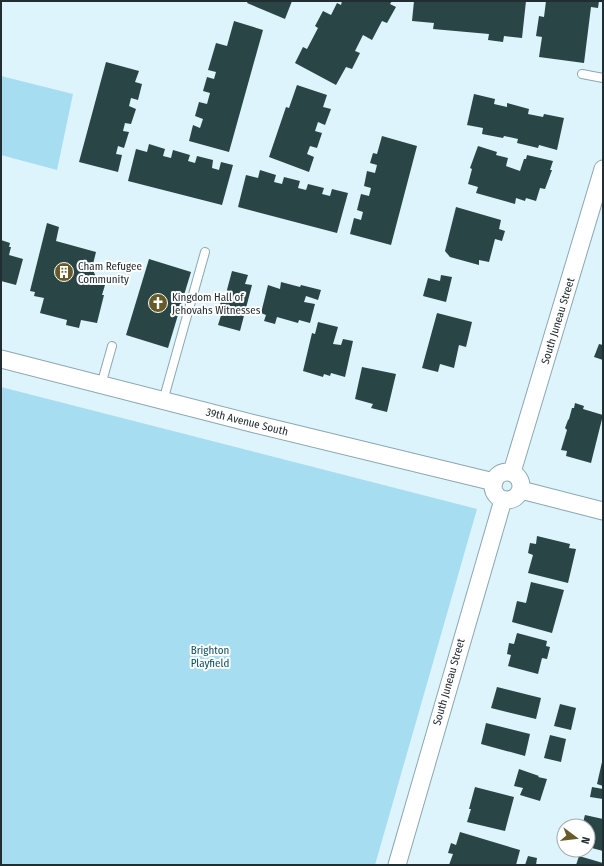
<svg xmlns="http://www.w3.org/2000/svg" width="604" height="866" viewBox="0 0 604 866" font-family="'Fira Sans Condensed',sans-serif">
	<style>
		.green { fill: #a6ddf0 }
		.building { fill: #2a4545 }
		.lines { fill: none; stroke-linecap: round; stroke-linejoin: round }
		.service-casing { stroke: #8ca7b0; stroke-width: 10 }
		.minor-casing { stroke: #8ca7b0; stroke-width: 19 }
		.service { stroke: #fff; stroke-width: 8 }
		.minor { stroke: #fff; stroke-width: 17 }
		.labels { text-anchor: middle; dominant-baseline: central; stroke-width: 4; stroke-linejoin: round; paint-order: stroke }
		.poi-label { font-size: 11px; fill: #222d31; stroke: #fff; text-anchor: start }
		.street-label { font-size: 11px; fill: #222d31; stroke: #fff }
		.park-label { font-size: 11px; fill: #0c4e60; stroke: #fff }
	</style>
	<rect width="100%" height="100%" fill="#ddf4fc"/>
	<!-- green -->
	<g class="green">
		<polygon points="1,76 73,94 57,170 1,155"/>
		<polygon points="1,387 477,509 375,865 1,865"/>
	</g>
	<!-- building -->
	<g class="building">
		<polygon points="248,1 292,1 285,19 247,3"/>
		<polygon points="342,1 392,1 390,4 396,7 387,23 382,21 372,40 363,35 355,51 360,53 352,69 346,67 336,85 295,63 303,47 307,49 318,28 315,26 323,11 331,15 337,3 341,5"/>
		<polygon points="414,1 526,1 522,38 504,36 503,42 488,40 489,34 433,29 434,23 412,21"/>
		<polygon points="546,1 599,1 598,8 591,7 584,63 539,57 542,37 536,36 539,16 544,17"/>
		<polygon points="234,21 263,30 229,152 189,141 193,125 200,128 203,119 195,116 199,102 207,104 210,93 203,91 207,77 214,79 216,72 208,70 216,43 227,46"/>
		<polygon points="106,62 139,71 135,82 142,84 138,100 131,98 129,106 136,109 131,124 125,123 123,131 129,132 124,148 118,146 116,154 122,155 118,172 79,162"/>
		<polygon points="297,85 327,95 323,107 331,109 325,125 318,122 315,131 322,133 317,148 310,146 307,154 314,157 309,172 269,157 286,107 289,108"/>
		<polygon points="474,94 495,99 494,104 507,107 507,103 529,109 528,114 543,117 544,114 564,118 557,150 539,145 538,148 517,143 518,139 504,136 503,138 482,134 483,128 467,125"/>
		<polygon points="382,136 417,146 391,245 350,234 354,218 361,220 363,212 357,210 361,194 369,196 371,188 364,186 367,171 375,173 377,165 370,163 373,153 377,154"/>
		<polygon points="149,144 165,149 163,156 171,158 173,150 190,155 188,161 195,163 197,156 213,160 212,168 219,170 221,162 233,165 222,205 128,181 136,149 147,152"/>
		<polygon points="478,146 497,152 496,155 508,158 506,166 520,171 524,159 526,159 527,155 553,161 550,170 552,170 545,189 540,188 536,201 526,198 525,201 516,198 515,204 476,193 478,187 468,184 472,169 470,168"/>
		<polygon points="260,170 276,175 274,182 282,184 284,177 300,181 298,188 306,190 308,184 324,188 322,194 330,196 332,189 348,193 337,233 238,207 246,175 258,178"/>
		<polygon points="456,207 501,220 499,229 505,231 502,241 495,239 489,262 479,260 479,265 450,257 445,251"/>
		<polygon points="47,223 59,227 56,241 96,252 92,268 96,277 95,283 105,285 102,295 104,295 97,323 81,320 79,328 66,325 67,320 40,313 44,298 34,296 35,292 30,291"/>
		<polygon points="1,240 10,243 9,247 11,247 9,255 23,259 16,285 1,281"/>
		<polygon points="149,259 191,272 168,348 126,335"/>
		<polygon points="232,271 248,275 245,284 252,285 240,331 218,325 223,309 219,308 221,301 224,301"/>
		<polygon points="441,275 452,277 446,302 423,296 428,278 440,281"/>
		<polygon points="281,282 300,287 301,285 321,290 318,300 306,296 304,302 315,304 310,323 299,320 298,323 277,317 275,324 264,321 266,315 261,313 268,285 280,289"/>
		<polygon points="437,313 472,322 466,347 459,345 454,368 440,364 438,372 422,368"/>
		<polygon points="318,322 338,327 333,344 341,345 343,339 353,341 345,377 331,373 330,376 324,374 323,377 303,371 312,333 315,334"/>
		<polygon points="599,344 603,345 603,360 594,357"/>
		<polygon points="362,367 396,374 387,412 371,408 373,404 355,399"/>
		<polygon points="575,403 584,406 583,409 603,415 591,463 566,456 567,451 561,450 567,430 565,428 568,420 569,419 572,408 574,408"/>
		<polygon points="537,536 570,544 569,548 576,549 568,583 528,573 533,555 528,553 530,543 536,544"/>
		<polygon points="531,582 564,590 552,633 512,622 517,601 526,603"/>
		<polygon points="517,633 547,641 546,646 550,647 547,659 542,658 538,674 508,666 511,655 507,654 509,643 514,644"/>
		<polygon points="497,687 541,698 536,719 491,708"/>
		<polygon points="560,704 576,708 571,730 554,726"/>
		<polygon points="486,723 530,734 525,756 481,744"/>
		<polygon points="550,735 566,739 561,762 544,758"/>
		<polygon points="602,762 603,762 603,786 597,784"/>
		<polygon points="519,769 539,776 538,777 547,779 540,801 520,795 523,788 514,786"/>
		<polygon points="475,787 514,797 505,831 467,822 471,809 469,809"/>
		<polygon points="592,787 603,789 603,799 590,797"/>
		<polygon points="585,815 603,819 603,851 588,847 588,826 582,826"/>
		<polygon points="460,832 520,850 516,865 449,865 453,854 448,853 451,843 456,845"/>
		<polygon points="528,856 537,858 536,865 525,865"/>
		<polygon points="579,856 603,863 603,865 576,865"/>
	</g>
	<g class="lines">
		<!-- service casing -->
		<g class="service-casing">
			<g id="service">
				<polyline points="582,74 603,78"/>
				<polyline points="101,385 112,346"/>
				<polyline points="163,401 205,252"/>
			</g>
		</g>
		<!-- minor casing -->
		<g class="minor-casing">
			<g id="minor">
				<polyline points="1,359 255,424 494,482"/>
				<circle cx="507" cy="486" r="14"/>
				<polyline points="512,472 603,169"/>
				<polyline points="521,490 603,511"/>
				<polyline points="397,865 503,500"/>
			</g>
		</g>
		<!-- service -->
		<use href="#service" class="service"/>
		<!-- minor -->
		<use href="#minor" class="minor"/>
	</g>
	<!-- icons -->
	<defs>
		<g id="building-disc" transform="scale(1)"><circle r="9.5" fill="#675c29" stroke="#fff"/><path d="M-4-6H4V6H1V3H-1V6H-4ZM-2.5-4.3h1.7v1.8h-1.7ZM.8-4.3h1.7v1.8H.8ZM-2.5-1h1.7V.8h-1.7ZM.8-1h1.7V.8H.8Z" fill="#fff"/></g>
		<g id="church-disc" transform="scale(1)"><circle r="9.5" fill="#675c29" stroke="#fff"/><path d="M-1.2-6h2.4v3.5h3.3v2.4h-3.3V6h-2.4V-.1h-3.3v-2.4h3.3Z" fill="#fff"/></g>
	</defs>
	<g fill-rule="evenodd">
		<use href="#building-disc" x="64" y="272"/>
		<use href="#church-disc" x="158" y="303"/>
	</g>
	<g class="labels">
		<!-- poi labels -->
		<g class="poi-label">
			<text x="78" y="266">Cham Refugee<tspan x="78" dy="13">Community</tspan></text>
			<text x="172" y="297">Kingdom Hall of<tspan x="172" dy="13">Jehovahs Witnesses</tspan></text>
		</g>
		<!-- street labels -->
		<g class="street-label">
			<text transform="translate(558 321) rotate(-73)">South Juneau Street</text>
			<text transform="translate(247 422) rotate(14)">39th Avenue South</text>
			<text transform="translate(449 682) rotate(-74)">South Juneau Street</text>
		</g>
		<!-- park labels -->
		<g class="park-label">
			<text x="210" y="650">Brighton<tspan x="210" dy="13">Playfield</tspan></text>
		</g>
	</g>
	<!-- border -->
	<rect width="604" height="866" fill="none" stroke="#222d31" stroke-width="4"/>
	<!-- north arrow -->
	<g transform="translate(576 838) rotate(105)"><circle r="19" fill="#ffffff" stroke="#a7abad"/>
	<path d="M0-3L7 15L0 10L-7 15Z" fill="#675c29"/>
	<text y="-6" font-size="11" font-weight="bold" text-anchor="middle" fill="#222d31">N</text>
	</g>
</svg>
